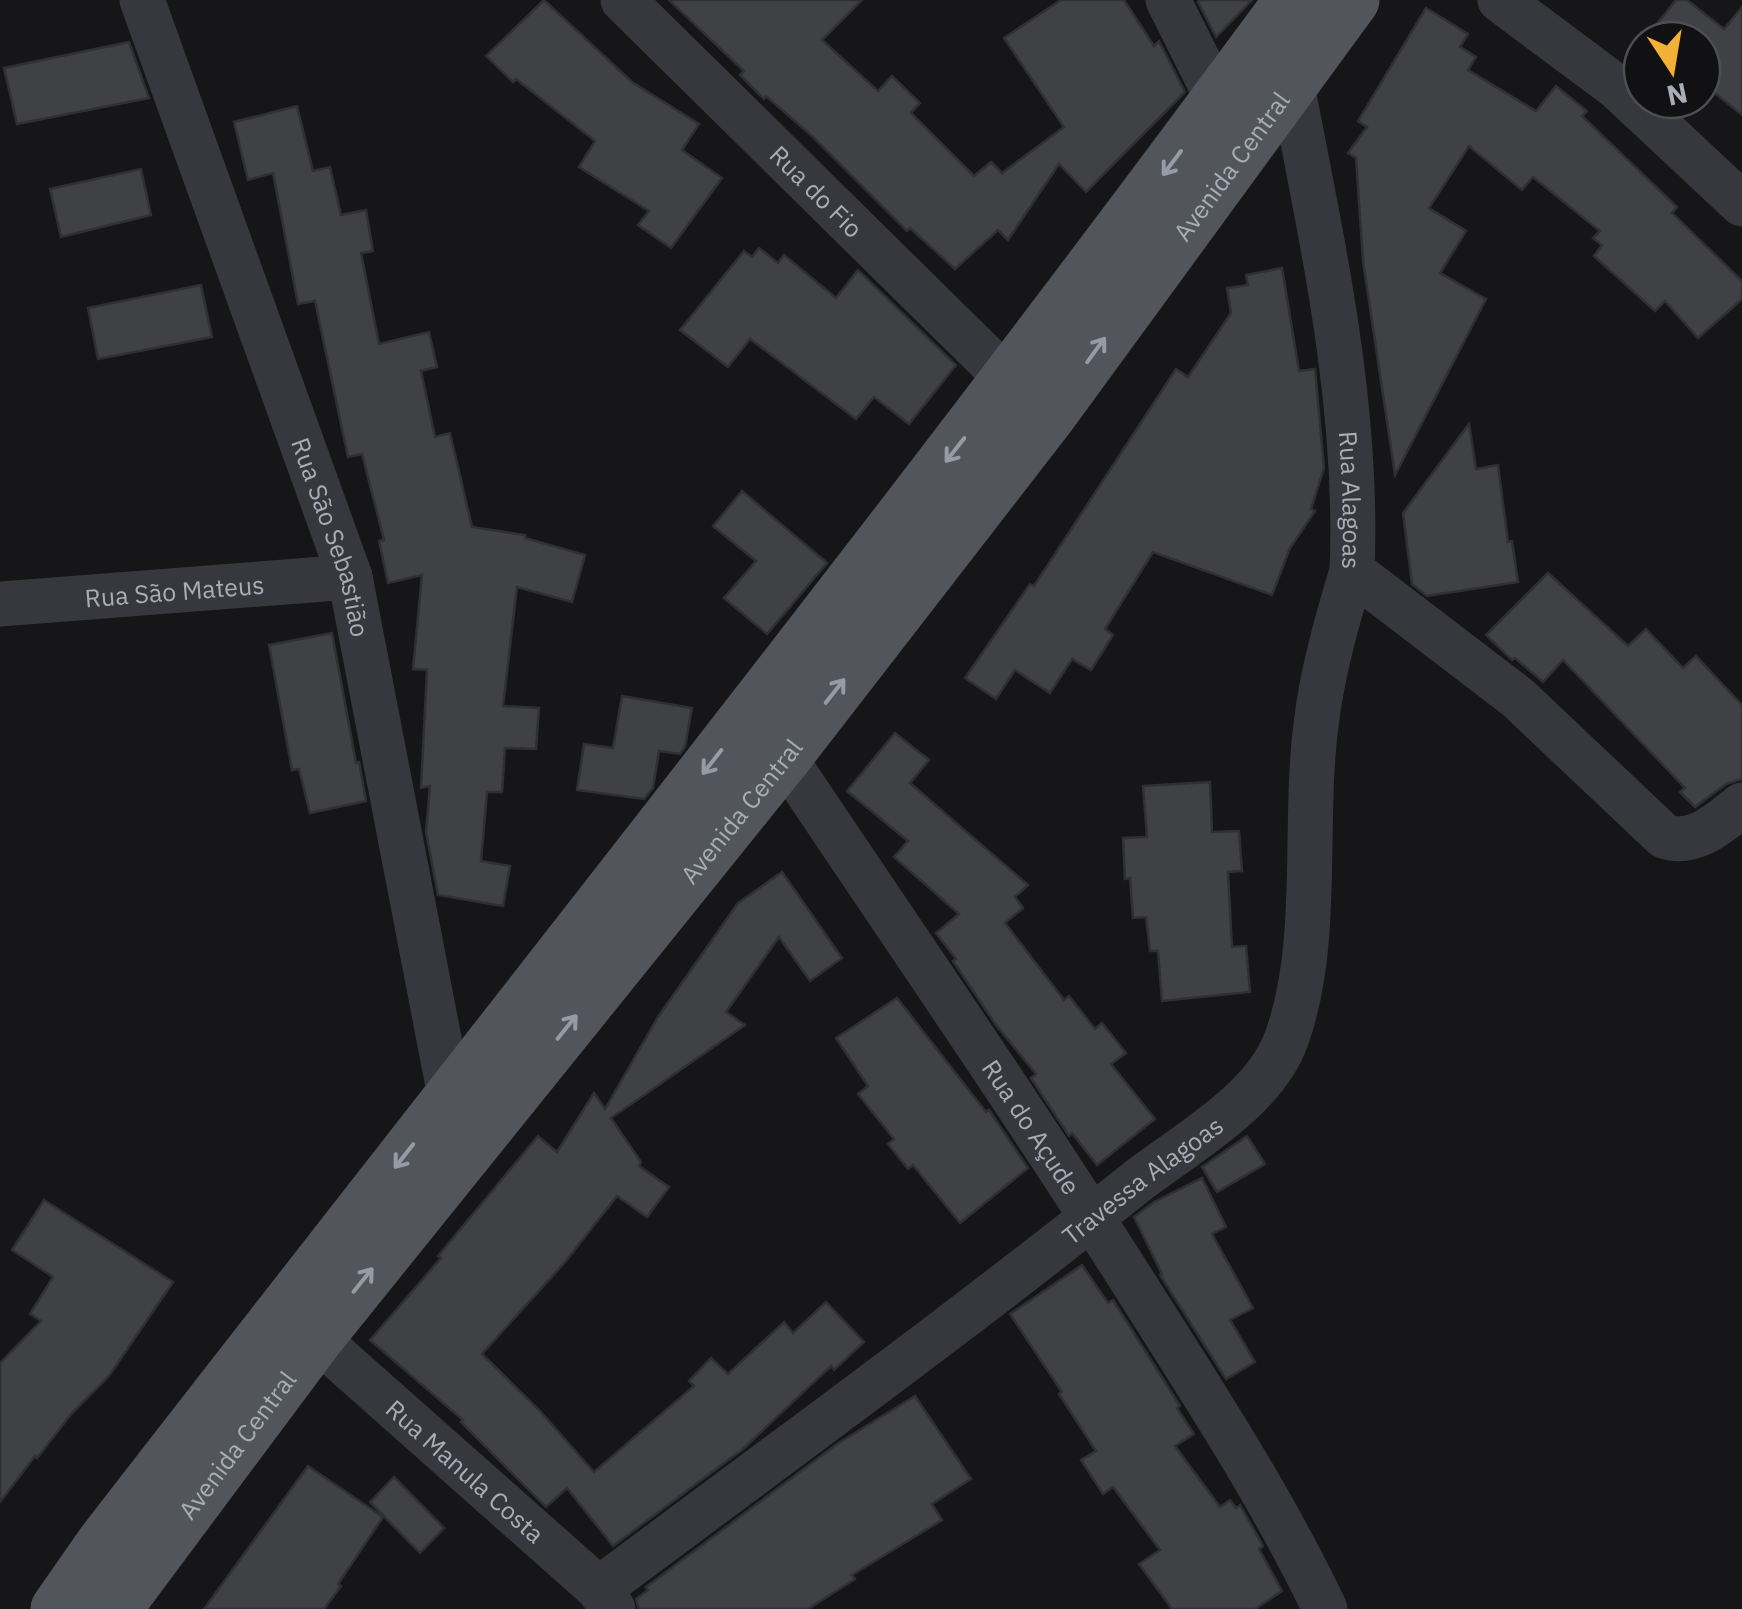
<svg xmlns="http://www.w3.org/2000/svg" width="1742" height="1609" viewBox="0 0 1742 1609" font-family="'IBM Plex Sans',sans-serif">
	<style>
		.building { fill: #404145; stroke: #303034; stroke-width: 2.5 }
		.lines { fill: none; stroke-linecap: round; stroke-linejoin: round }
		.street { stroke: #37383d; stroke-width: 45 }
		.primary { stroke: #53555c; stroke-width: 55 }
		.oneway { stroke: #979ba6 }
		.labels { text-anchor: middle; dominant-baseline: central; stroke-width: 9; stroke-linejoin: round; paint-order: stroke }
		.street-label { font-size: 25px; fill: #a8adb8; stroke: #111113 }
	</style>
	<rect width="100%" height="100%" fill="#161618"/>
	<!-- building -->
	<g class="building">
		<polygon points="544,0 632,82 699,124 682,150 722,178 671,248 638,225 649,211 579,167 595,141 516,79 513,82 486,56"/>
		<polygon points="669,0 862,0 822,40 878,91 892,76 920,103 911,113 974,176 991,162 1002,173 1064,127 1004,38 1061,0 1124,0 1154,46 1159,41 1185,92 1086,192 1059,164 1008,240 998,230 955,269 910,228 907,231 811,135 766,96 764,99 740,75 744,71"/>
		<polygon points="1201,0 1252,0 1216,37 1198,2"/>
		<polygon points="1676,0 1687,0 1724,29 1742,7 1742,115 1702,83 1702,40 1644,40"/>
		<polygon points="1426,8 1468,34 1460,47 1476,57 1468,70 1536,111 1556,86 1587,111 1582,116 1677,207 1672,213 1742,281 1742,299 1698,338 1665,301 1655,311 1594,256 1602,245 1593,238 1600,231 1533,177 1522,190 1469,146 1429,208 1466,231 1440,273 1486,299 1395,475 1363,261 1356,158 1348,153 1367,127 1358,121"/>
		<polygon points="129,42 149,98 17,124 4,68"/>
		<polygon points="297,106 313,171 330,167 341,215 366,210 373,251 361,253 379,344 429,332 437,367 421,371 435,437 450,433 472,527 525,535 525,538 585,555 572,602 517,587 503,706 539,708 536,749 505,748 502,792 487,792 481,861 510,866 503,906 438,895 426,832 430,786 421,788 427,670 413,669 422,575 388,583 379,541 384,540 362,454 348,457 315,301 298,304 273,173 248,180 234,122"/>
		<polygon points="141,169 151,215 61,237 50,189"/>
		<polygon points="759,248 778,263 784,255 836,298 858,270 956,365 909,424 874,397 856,419 750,339 728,367 680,330 744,251 752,257"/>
		<polygon points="1282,268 1299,371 1315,369 1324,468 1311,509 1315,511 1290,548 1272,595 1153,552 1105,629 1113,635 1091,670 1072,659 1050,693 1015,670 996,699 965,678 1030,584 1034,586 1176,369 1188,377 1231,313 1227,288 1248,285 1246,275"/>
		<polygon points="201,285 212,337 98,359 88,308"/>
		<polygon points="1469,424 1476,469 1498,465 1508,542 1512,541 1518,582 1427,596 1412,584 1403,513"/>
		<polygon points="742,491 827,563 767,634 724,598 756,561 713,526"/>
		<polygon points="1548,573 1628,646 1646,629 1683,668 1696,656 1742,705 1742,779 1726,784 1695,807 1680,792 1685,788 1563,660 1543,682 1515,658 1512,660 1486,635"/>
		<polygon points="332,633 356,763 359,762 366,801 310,813 299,769 292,770 269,645"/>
		<polygon points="622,696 692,708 685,747 680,754 659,751 653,788 644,799 577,790 584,744 613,748"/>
		<polygon points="895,733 929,760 910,783 1028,885 1015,897 1023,908 1005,923 1064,1000 1069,996 1095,1029 1102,1023 1126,1053 1111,1064 1155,1119 1097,1165 1072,1133 1069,1136 1031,1078 1036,1074 996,1025 953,961 956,959 936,933 959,914 894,857 908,841 847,791"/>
		<polygon points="1210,782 1212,832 1239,831 1242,871 1228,872 1232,947 1246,946 1250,992 1162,1001 1158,951 1150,951 1146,917 1133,918 1130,878 1125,879 1123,838 1147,837 1143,786"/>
		<polygon points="782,872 842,958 810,981 779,937 726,1012 745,1025 611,1118 641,1162 639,1166 669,1187 647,1217 617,1196 566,1261 482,1354 540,1411 594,1472 694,1386 689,1381 711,1358 728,1374 784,1322 793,1333 826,1302 864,1342 834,1370 831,1366 743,1449 613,1546 567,1488 546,1507 461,1422 463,1420 370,1340 441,1258 438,1256 538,1136 557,1152 594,1093 605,1109 658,1017 738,903"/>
		<polygon points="897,998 986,1112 989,1110 1028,1168 960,1223 913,1165 908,1169 888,1144 894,1139 858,1094 868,1086 836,1038"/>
		<polygon points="1247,1136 1265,1164 1217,1192 1202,1167"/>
		<polygon points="1202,1178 1226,1227 1212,1234 1253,1308 1230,1320 1255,1362 1226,1379 1160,1275 1162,1274 1134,1217 1154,1202"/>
		<polygon points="44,1200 173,1282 109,1376 72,1413 37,1458 35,1456 0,1502 0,1363 41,1321 30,1314 53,1277 12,1250"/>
		<polygon points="1082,1265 1108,1303 1113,1300 1180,1406 1177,1408 1194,1434 1175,1446 1220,1507 1230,1500 1236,1508 1240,1505 1263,1546 1259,1549 1282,1591 1255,1609 1172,1609 1139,1564 1160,1550 1113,1487 1103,1494 1081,1460 1096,1451 1059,1394 1062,1392 1010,1314"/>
		<polygon points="915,1396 971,1479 932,1504 942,1520 852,1575 855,1579 808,1609 639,1609 636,1599 648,1590 646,1587 837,1444"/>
		<polygon points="308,1466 383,1517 338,1584 341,1586 324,1609 204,1609"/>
		<polygon points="394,1477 444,1528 420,1553 370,1502"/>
	</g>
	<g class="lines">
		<!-- street -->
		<g class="street">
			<path id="s1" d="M142,0l208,577 100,519"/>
			<path id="s2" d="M623,0l408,402"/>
			<polyline points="1168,0 1218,100"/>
			<polyline points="1500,0 1618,88 1742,204"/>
			<path id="s3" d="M1291,80c31,162 68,324 61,491l166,127 146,138c29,11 56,-13 78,-31"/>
			<path id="s4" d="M0,604l350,-27"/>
			<path id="s5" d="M784,757c121,181 245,360 361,544 64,101 129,201 180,308"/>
			<path id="s6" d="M316,1338l283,251 14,20"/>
			<path id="s7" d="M599,1589c179,-134 361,-266 536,-406 50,-39 128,-81 151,-143 35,-95 17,-215 30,-315 6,-52 21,-104 36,-154"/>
		</g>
		<!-- primary -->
		<g class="primary">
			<path d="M58,1609l46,-66c397,-513 804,-1020 1188,-1543"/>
			<path id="s8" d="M114,1609l202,-271 468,-581 264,-341 304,-416"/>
		</g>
	</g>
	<!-- one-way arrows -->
	<defs><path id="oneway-shaft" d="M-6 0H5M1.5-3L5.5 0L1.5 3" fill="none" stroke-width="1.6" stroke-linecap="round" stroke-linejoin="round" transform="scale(2.5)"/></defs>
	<g class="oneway">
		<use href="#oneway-shaft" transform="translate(1172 163) rotate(127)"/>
		<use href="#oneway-shaft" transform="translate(1096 350) rotate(-54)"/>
		<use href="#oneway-shaft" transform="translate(955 450) rotate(128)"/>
		<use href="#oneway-shaft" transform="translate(835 691) rotate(-52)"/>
		<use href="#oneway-shaft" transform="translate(712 762) rotate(128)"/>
		<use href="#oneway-shaft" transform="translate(567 1027) rotate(-51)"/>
		<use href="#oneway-shaft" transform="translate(404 1156) rotate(128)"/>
		<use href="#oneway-shaft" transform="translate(363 1280) rotate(-51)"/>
	</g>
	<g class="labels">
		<!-- street labels -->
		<g class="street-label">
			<text stroke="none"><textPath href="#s8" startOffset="1825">Avenida Central</textPath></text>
			<text stroke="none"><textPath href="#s2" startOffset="272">Rua do Fio</textPath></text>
			<text stroke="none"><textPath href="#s3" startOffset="425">Rua Alagoas</textPath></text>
			<text stroke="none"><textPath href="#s1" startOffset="570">Rua São Sebastião</textPath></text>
			<text stroke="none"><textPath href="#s4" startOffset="175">Rua São Mateus</textPath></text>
			<text stroke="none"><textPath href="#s8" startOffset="1015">Avenida Central</textPath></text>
			<text stroke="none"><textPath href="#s5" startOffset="445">Rua do Açude</textPath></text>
			<text stroke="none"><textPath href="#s7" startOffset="680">Travessa Alagoas</textPath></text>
			<text stroke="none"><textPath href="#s8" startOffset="205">Avenida Central</textPath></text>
			<text stroke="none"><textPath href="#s6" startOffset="200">Rua Manula Costa</textPath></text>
		</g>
	</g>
	<!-- north arrow -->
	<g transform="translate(1672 70) rotate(168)"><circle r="48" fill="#111113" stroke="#4d4f55" stroke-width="2.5"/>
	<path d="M0-8L18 38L0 25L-18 38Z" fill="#f2b134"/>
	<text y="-15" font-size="28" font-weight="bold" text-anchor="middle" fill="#a8adb8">N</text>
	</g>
</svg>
